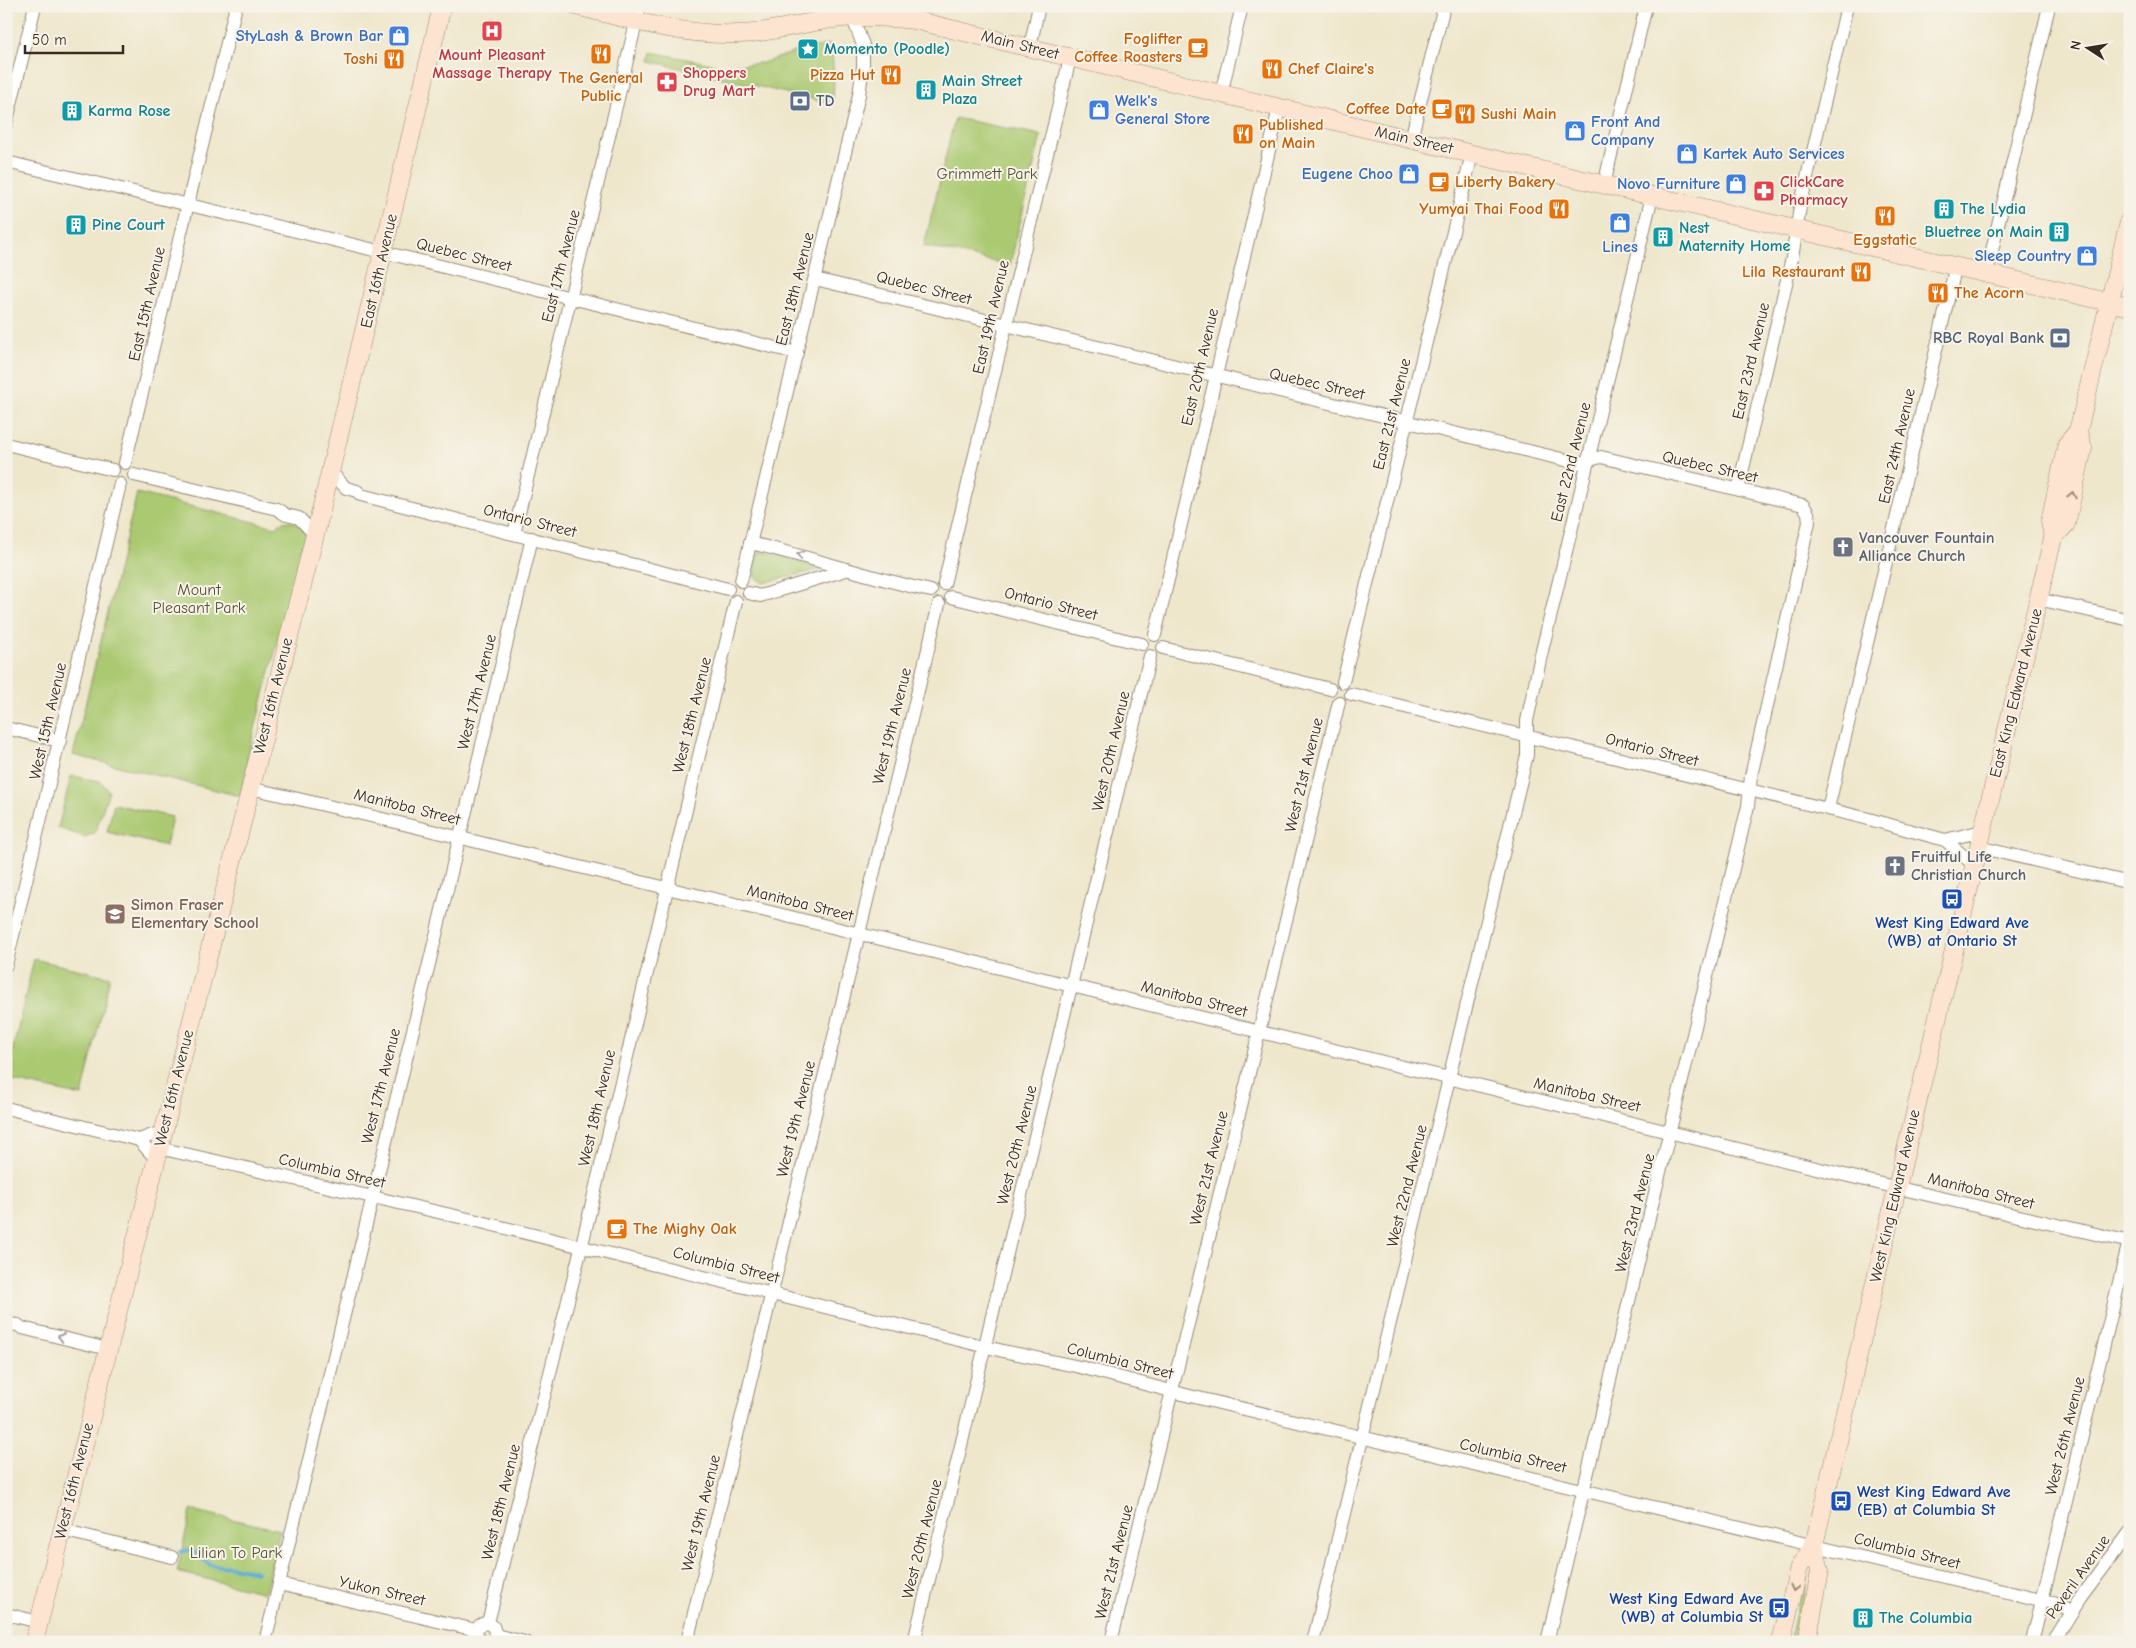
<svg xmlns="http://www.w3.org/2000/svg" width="2136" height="1648" viewBox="0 0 2136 1648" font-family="'Comic Neue',sans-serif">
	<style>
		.green { fill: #aac971; stroke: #727a48 }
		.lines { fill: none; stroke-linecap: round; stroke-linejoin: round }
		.stream { stroke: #53aad0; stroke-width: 4 }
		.street-casing { stroke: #958875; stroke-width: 14 }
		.secondary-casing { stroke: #958875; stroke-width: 19 }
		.street { stroke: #fff; stroke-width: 12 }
		.secondary { stroke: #fde4d0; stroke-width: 18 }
		.oneway { stroke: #9c8777 }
		.oneway2 { stroke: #a79f9a }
		.labels { text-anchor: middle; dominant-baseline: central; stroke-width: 4; stroke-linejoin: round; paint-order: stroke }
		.shop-label { font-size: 16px; font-weight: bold; fill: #366cbe; stroke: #f7f3e8; text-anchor: end }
		.food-label { font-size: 16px; font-weight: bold; fill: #c56008; stroke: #f7f3e8; text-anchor: end }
		.street-label { font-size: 16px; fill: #3b2a1e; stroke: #f7f3e8 }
		.culture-label { font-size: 16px; font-weight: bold; fill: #0d838f; stroke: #f7f3e8; text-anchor: start }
		.health-label { font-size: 16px; font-weight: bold; fill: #be3a42; stroke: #f7f3e8; text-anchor: start }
		.service-label { font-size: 16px; font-weight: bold; fill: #4e5e75; stroke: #f7f3e8; text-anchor: start }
		.park-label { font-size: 16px; fill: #575233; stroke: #f7f3e8 }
		.worship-label { font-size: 16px; font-weight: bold; fill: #5b616d; stroke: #f7f3e8; text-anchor: start }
		.education-label { font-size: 16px; font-weight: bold; fill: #785e54; stroke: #f7f3e8; text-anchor: start }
		.transit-label { font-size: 16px; font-weight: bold; fill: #164399; stroke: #f7f3e8 }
	</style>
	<rect width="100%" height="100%" fill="#f7f3e8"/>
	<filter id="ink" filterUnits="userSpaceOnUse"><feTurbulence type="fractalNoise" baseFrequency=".02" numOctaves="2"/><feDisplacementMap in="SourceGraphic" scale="10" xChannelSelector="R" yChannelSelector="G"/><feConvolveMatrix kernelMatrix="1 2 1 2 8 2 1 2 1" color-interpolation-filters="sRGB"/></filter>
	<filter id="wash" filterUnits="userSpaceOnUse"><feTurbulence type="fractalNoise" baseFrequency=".0096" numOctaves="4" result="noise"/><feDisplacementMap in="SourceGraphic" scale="20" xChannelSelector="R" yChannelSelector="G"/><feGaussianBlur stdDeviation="1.12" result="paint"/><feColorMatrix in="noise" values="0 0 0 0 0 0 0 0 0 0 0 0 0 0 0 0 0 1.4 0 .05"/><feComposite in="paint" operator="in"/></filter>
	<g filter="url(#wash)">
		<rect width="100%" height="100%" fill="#efe7cc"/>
		<!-- green -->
		<g class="green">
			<polygon points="831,44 834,76 833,104 650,61 652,52 721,66 763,63 795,52"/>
			<polygon points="955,118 1041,135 1010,265 924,246"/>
			<path d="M137,493l138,34c9,-8 13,-6 24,-3l7,9 -59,226 1,4 -8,33 -167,-41z"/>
			<path d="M760,551l62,15v3l-59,14 -8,-6c-2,-8 1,-19 5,-26z"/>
			<polygon points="71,776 100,781 109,791 95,833 85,837 58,828"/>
			<polygon points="114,804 172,817 166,846 107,832"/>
			<polygon points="34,959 110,977 82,1096 6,1079"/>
			<polygon points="191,1510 280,1530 265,1593 177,1572"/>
			<polygon points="1805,1574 1806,1578 1799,1642 1789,1642"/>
		</g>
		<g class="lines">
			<!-- stream -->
			<polyline class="stream" points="180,1552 188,1550 196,1553 210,1565 233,1567 257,1572"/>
		</g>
	</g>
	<g filter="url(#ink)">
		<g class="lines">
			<!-- street casing -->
			<g class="street-casing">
				<g id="street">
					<polyline points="1030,47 1039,6"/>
					<polyline points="1221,94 1242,6"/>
					<polyline points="6,124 35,6"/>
					<polyline points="1411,139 1444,6"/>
					<polyline points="6,162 202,208 797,353"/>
					<polyline points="1604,185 1646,6"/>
					<polyline points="1987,272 2049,6"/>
					<polyline points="815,279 1578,463 1601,457 1803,505 1808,513 1809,522 1751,776 1748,806 1547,1642"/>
					<polyline points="6,444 113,470"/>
					<polyline points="125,463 236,6"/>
					<polyline points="331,472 346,488 357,491 361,495 728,589"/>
					<polyline points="134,475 277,509 286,515 299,518 315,535"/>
					<polyline points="1738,490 1792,258 1800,207 1847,6"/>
					<polyline points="514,534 640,6"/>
					<path d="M750,543c61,14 120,35 181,48"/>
					<polyline points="741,581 859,95 863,67 863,45 848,6"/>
					<polyline points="944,584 1070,58"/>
					<polyline points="749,593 760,596 846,570"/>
					<polyline points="951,597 1142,644"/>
					<polyline points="2038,599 2130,620"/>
					<polyline points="1155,635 1279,108"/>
					<polyline points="1163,648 1330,689"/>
					<polyline points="1343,682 1472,154"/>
					<polyline points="1351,694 1865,818 1945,840 1974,865"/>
					<polyline points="6,728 60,741"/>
					<path d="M250,788c171,38 341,84 512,122l1111,272 257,60"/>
					<polyline points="1828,809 1956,265"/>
					<polyline points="1945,840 1982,831"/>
					<polyline points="1978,847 2130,883"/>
					<polyline points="6,965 120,484"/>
					<polyline points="6,1108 139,1140 156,1159"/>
					<polyline points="139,1140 163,1131"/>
					<polyline points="159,1148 477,1221 1003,1351 1080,1367 1186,1395 2053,1603 2071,1612"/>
					<polyline points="6,1324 18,1325 22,1328 108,1349"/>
					<polyline points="62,1530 172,1557"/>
					<polyline points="279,1584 476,1630"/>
					<polyline points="6,1614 39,1622"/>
					<polyline points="488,1623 585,1232 736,601"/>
					<polyline points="495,1635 525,1642"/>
					<polyline points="265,1642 532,538"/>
					<path d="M483,1642l-6,-6c-2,-7 1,-11 8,-13l8,3 2,6 -1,6 -5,4"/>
					<polyline points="687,1642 939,604"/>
					<polyline points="914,1642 1150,656"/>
					<polyline points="1111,1642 1339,702"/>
					<polyline points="1313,1642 1527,755 1527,721 1541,655 1652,196"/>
					<polyline points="2032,1642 2130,1237"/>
					<polyline points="2053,1642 2080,1599 2130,1532"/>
				</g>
			</g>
			<!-- secondary casing -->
			<g class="secondary-casing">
				<g id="secondary">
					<path d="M577,6c53,14 107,30 162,28 29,-1 58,-10 87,-14 29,-5 58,-3 88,0l558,134 658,153"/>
					<polyline points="2053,538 2066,524 2083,448 2078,431 2130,218"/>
					<polyline points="34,1642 315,535 442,6"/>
					<polyline points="1781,1642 1799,1567 1814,1545 1900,1175 2053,538 2050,521 2067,444 2078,431"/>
					<polyline points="1807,1642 1820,1571 1814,1545"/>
				</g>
			</g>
			<!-- street -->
			<use href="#street" class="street"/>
			<!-- secondary -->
			<use href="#secondary" class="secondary"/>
		</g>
		<!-- one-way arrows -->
		<defs><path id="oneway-chevron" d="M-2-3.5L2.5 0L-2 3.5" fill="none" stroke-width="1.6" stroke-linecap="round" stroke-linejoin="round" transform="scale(1.25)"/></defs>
		<g class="oneway">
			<use href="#oneway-chevron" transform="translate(2072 495) rotate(-77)"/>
			<use href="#oneway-chevron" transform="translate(1794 1588) rotate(103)"/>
		</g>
		<g class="oneway2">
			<use href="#oneway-chevron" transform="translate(800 555) rotate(-165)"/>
			<use href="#oneway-chevron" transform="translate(61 1337) rotate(-166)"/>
		</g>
	</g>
	<!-- icons -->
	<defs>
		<g id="hospital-square" transform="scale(1.125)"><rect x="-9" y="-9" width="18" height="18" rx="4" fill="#e0444e" stroke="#f7f3e8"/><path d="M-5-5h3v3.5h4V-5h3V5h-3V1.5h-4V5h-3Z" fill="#fff"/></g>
		<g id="shop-square" transform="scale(1.125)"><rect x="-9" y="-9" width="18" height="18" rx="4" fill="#3f7fe0" stroke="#f7f3e8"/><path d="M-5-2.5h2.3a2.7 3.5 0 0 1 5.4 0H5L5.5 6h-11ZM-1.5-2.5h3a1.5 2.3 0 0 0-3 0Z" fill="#fff"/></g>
		<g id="cafe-square" transform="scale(1.125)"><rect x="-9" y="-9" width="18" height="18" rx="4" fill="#e8710a" stroke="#f7f3e8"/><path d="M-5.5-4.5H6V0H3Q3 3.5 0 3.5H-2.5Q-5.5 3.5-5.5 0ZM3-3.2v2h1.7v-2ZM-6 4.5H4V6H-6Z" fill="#fff"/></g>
		<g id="sight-square" transform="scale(1.125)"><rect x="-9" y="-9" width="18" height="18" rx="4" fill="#0f9aa8" stroke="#f7f3e8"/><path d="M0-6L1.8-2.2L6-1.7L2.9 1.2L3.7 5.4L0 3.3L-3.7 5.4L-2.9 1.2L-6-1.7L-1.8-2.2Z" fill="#fff"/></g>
		<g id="restaurant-square" transform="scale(1.125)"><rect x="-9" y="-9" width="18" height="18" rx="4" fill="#e8710a" stroke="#f7f3e8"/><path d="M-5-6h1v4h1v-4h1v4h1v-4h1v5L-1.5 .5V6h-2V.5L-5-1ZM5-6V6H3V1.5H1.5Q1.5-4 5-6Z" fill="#fff"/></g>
		<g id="pharmacy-square" transform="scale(1.125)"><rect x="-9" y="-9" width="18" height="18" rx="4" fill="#e0444e" stroke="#f7f3e8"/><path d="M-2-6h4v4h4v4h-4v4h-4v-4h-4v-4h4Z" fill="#fff"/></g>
		<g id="building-square" transform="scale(1.125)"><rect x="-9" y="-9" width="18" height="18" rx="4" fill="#0f9aa8" stroke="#f7f3e8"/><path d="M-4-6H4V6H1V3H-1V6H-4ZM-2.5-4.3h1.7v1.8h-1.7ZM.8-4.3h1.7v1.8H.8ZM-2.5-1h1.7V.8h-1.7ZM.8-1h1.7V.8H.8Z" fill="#fff"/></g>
		<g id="bank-square" transform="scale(1.125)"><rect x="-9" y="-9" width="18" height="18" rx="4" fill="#5c6f8a" stroke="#f7f3e8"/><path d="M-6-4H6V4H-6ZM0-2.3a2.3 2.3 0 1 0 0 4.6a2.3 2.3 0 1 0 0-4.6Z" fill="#fff"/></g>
		<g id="church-square" transform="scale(1.125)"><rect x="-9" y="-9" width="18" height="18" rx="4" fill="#6b7280" stroke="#f7f3e8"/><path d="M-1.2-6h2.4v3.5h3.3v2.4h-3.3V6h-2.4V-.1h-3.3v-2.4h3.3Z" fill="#fff"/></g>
		<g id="bus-square" transform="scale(1.125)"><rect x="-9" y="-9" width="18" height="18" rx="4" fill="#1a4fb4" stroke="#f7f3e8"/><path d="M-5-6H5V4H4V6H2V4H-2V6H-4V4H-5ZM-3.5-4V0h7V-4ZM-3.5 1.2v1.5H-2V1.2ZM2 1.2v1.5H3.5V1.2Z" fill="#fff"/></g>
		<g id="school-square" transform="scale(1.125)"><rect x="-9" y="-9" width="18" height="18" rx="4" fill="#8d6e63" stroke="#f7f3e8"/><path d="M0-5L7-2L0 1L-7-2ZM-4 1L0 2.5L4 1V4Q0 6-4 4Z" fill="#fff"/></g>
	</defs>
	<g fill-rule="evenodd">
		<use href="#hospital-square" x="492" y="31"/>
		<use href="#shop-square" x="399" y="36"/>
		<use href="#cafe-square" x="1198" y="48"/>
		<use href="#sight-square" x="808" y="49"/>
		<use href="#restaurant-square" x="601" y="54"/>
		<use href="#restaurant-square" x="394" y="59"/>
		<use href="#restaurant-square" x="1272" y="69"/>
		<use href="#restaurant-square" x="891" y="75"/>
		<use href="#pharmacy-square" x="667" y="82"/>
		<use href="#building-square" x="926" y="90"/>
		<use href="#bank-square" x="800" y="101"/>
		<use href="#cafe-square" x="1442" y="109"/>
		<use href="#shop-square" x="1099" y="110"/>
		<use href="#building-square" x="72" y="111"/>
		<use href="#restaurant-square" x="1465" y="114"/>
		<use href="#shop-square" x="1575" y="131"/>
		<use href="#restaurant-square" x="1243" y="134"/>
		<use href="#shop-square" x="1687" y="154"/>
		<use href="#shop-square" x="1409" y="174"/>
		<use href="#cafe-square" x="1439" y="182"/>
		<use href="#shop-square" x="1736" y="184"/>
		<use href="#pharmacy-square" x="1764" y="191"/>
		<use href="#restaurant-square" x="1559" y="209"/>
		<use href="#building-square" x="1944" y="209"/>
		<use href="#restaurant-square" x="1885" y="216"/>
		<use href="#shop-square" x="1620" y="223"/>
		<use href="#building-square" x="76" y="225"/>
		<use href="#building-square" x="2059" y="232"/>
		<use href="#building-square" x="1663" y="237"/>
		<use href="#shop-square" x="2087" y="256"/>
		<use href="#restaurant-square" x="1861" y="272"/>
		<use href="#restaurant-square" x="1938" y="293"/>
		<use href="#bank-square" x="2060" y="338"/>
		<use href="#church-square" x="1843" y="547"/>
		<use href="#church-square" x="1895" y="866"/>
		<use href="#bus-square" x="1952" y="899"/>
		<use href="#school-square" x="115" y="914"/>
		<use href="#cafe-square" x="617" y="1229"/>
		<use href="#bus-square" x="1841" y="1501"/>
		<use href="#bus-square" x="1779" y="1608"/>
		<use href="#building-square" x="1863" y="1618"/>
	</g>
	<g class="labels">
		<!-- shop labels -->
		<g class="shop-label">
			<text x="383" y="36">StyLash &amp; Brown Bar</text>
			<text x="1115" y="101" text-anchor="start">Welk's<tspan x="1115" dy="18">General Store</tspan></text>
			<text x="1591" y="122" text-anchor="start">Front And<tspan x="1591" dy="18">Company</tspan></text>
			<text x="1703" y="154" text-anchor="start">Kartek Auto Services</text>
			<text x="1393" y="174">Eugene Choo</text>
			<text x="1720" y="184">Novo Furniture</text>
			<text x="1620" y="247" text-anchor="middle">Lines</text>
			<text x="2071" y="256">Sleep Country</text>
		</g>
		<!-- food labels -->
		<g class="food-label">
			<text x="1182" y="39">Foglifter<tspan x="1182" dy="18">Coffee Roasters</tspan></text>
			<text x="378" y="59">Toshi</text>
			<text x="1288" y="69" text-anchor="start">Chef Claire's</text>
			<text x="875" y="75">Pizza Hut</text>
			<text x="601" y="78" text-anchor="middle">The General<tspan x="601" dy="18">Public</tspan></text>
			<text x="1426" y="109">Coffee Date</text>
			<text x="1481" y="114" text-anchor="start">Sushi Main</text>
			<text x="1259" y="125" text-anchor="start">Published<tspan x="1259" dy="18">on Main</tspan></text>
			<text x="1455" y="182" text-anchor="start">Liberty Bakery</text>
			<text x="1543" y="209">Yumyai Thai Food</text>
			<text x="1885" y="240" text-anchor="middle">Eggstatic</text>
			<text x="1845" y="272">Lila Restaurant</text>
			<text x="1954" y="293" text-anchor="start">The Acorn</text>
			<text x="633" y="1229" text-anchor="start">The Mighy Oak</text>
		</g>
		<!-- street labels -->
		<g class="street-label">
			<text transform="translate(1020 45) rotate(14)">Main Street</text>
			<text transform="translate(1414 140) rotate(13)">Main Street</text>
			<text transform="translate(464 255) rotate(14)">Quebec Street</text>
			<text transform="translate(561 266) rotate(-76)">East 17th Avenue</text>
			<text transform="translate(379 271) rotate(-77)">East 16th Avenue</text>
			<text transform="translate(924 288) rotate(14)">Quebec Street</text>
			<text transform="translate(795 289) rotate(-76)">East 18th Avenue</text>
			<text transform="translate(147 304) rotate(-77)">East 15th Avenue</text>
			<text transform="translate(991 317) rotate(-77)">East 19th Avenue</text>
			<text transform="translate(1751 361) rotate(-77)">East 23rd Avenue</text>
			<text transform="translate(1200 367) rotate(-77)">East 20th Avenue</text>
			<text transform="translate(1317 384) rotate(13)">Quebec Street</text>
			<text transform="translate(1392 414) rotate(-76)">East 21st Avenue</text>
			<text transform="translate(1897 446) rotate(-77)">East 24th Avenue</text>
			<text transform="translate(1571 462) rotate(-76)">East 22nd Avenue</text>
			<text transform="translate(1710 467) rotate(13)">Quebec Street</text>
			<text transform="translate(530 521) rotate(14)">Ontario Street</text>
			<text transform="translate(1051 604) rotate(14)">Ontario Street</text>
			<text transform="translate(477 692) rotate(-76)">West 17th Avenue</text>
			<text transform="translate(2016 693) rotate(-76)">East King Edward Avenue</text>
			<text transform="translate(273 696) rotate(-76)">West 16th Avenue</text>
			<text transform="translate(692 715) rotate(-76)">West 18th Avenue</text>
			<text transform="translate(48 721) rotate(-77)">West 15th Avenue</text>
			<text transform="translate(892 726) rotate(-76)">West 19th Avenue</text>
			<text transform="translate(1652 750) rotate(14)">Ontario Street</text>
			<text transform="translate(1111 751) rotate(-77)">West 20th Avenue</text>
			<text transform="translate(1304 775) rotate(-76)">West 21st Avenue</text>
			<text transform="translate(407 807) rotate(14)">Manitoba Street</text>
			<text transform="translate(800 903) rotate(14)">Manitoba Street</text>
			<text transform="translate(1194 999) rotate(14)">Manitoba Street</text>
			<text transform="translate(381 1086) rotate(-76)">West 17th Avenue</text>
			<text transform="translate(174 1088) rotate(-76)">West 16th Avenue</text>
			<text transform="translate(1587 1095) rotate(13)">Manitoba Street</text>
			<text transform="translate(597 1108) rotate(-77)">West 18th Avenue</text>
			<text transform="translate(796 1119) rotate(-76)">West 19th Avenue</text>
			<text transform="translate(1017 1145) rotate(-76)">West 20th Avenue</text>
			<text transform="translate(1209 1168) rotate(-76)">West 21st Avenue</text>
			<text transform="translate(332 1171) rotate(13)">Columbia Street</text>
			<text transform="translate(1407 1186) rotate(-76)">West 22nd Avenue</text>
			<text transform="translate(1981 1191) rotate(14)">Manitoba Street</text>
			<text transform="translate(1895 1196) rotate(-77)">West King Edward Avenue</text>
			<text transform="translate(1635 1213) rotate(-76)">West 23rd Avenue</text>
			<text transform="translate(726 1265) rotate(14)">Columbia Street</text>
			<text transform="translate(1120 1361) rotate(14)">Columbia Street</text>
			<text transform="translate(2065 1436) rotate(-76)">West 26th Avenue</text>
			<text transform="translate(1513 1456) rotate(13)">Columbia Street</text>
			<text transform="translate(74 1481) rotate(-76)">West 16th Avenue</text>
			<text transform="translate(501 1502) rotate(-76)">West 18th Avenue</text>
			<text transform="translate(701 1513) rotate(-76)">West 19th Avenue</text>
			<text transform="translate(922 1539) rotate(-76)">West 20th Avenue</text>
			<text transform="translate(1907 1551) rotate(14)">Columbia Street</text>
			<text transform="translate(1114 1562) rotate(-76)">West 21st Avenue</text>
			<text transform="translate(2078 1577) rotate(-55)">Peveril Avenue</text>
			<text transform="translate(382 1591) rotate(13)">Yukon Street</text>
		</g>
		<!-- culture labels -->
		<g class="culture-label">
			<text x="824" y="49">Momento (Poodle)</text>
			<text x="942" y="81">Main Street<tspan x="942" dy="18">Plaza</tspan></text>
			<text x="88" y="111">Karma Rose</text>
			<text x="1960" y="209">The Lydia</text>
			<text x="92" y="225">Pine Court</text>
			<text x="1679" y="228">Nest<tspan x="1679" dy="18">Maternity Home</tspan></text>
			<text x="2043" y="232" text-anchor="end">Bluetree on Main</text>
			<text x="1879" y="1618">The Columbia</text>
		</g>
		<!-- health labels -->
		<g class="health-label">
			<text x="492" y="55" text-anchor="middle">Mount Pleasant<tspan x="492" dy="18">Massage Therapy</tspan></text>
			<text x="683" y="73">Shoppers<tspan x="683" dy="18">Drug Mart</tspan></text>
			<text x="1780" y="182">ClickCare<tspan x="1780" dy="18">Pharmacy</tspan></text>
		</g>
		<!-- service labels -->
		<g class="service-label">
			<text x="816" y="101">TD</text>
			<text x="2044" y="338" text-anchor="end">RBC Royal Bank</text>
		</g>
		<!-- park labels -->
		<g class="park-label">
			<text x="987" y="174">Grimmett Park</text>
			<text x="199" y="590">Mount<tspan x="199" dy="18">Pleasant Park</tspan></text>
			<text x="236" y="1553">Lilian To Park</text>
		</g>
		<!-- worship labels -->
		<g class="worship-label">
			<text x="1859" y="538">Vancouver Fountain<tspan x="1859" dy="18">Alliance Church</tspan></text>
			<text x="1911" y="857">Fruitful Life<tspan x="1911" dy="18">Christian Church</tspan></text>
		</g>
		<!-- education labels -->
		<g class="education-label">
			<text x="131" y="905">Simon Fraser<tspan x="131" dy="18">Elementary School</tspan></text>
		</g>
		<!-- transit labels -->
		<g class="transit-label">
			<text x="1952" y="923">West King Edward Ave<tspan x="1952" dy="18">(WB) at Ontario St</tspan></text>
			<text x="1857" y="1492" text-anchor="start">West King Edward Ave<tspan x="1857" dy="18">(EB) at Columbia St</tspan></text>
			<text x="1763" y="1599" text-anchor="end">West King Edward Ave<tspan x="1763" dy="18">(WB) at Columbia St</tspan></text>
		</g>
	</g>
	<!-- margin -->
	<rect width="2136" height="1648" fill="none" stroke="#f7f3e8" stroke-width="25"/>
	<!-- north arrow -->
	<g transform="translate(2088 48) rotate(282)" stroke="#f7f3e8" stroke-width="4" paint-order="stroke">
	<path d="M0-4L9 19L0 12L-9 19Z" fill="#3b2a1e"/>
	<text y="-8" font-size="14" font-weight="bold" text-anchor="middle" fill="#3b2a1e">N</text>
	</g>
	<!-- scale -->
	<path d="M25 45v8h98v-8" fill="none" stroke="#3b2a1e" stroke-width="2.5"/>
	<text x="32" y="45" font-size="15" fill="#3b2a1e" stroke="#f7f3e8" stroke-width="4" paint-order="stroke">50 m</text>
</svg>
